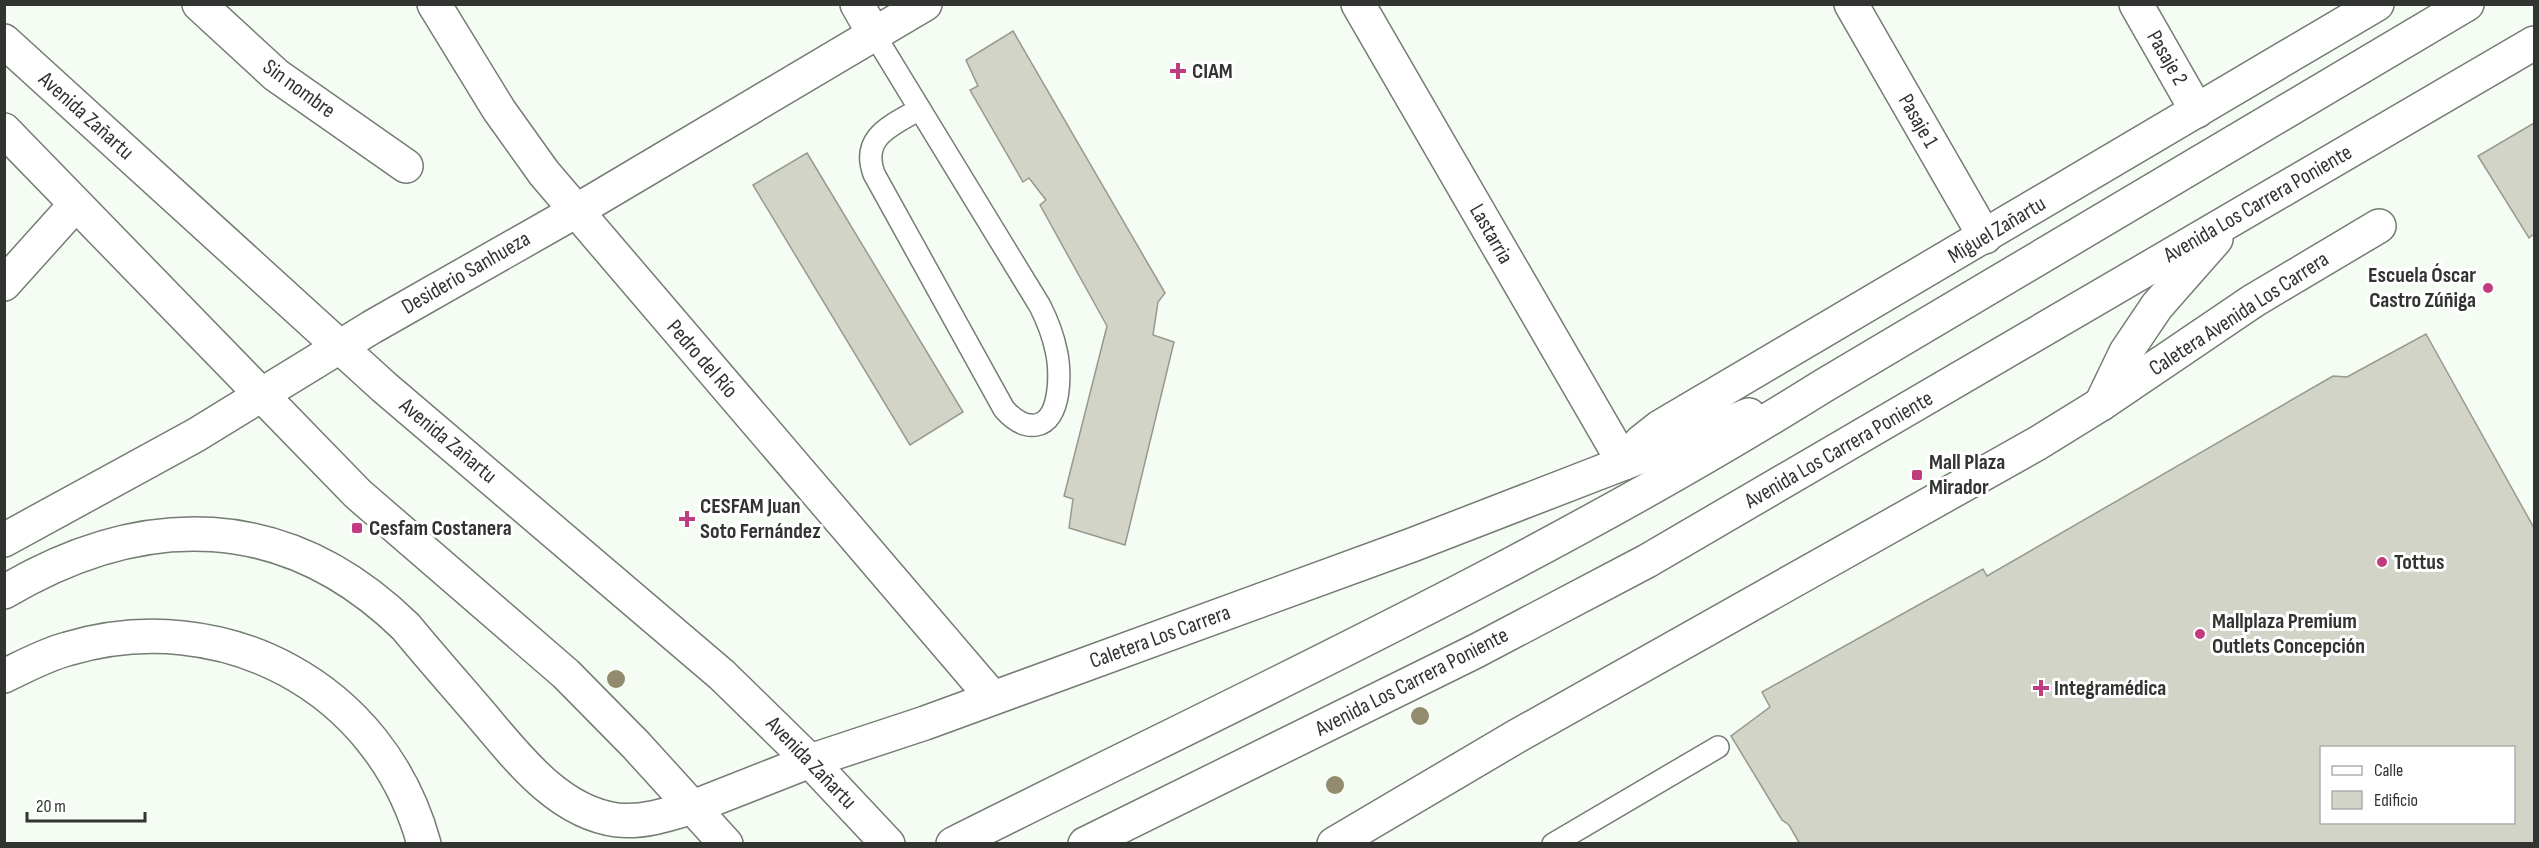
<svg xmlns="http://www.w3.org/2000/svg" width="2539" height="848" viewBox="0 0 2539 848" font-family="'Sofia Sans Condensed',sans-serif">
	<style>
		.building { fill: #d2d4c8; stroke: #98998e; stroke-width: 1.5; fill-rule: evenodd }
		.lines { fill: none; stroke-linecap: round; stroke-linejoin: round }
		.service-casing { stroke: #757c74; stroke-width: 24 }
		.minor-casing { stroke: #757c74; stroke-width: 36 }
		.tertiary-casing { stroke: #757c74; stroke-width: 36 }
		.primary-casing { stroke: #757c74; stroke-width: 36 }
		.service { stroke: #fff; stroke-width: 21 }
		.minor { stroke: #fff; stroke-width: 33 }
		.tertiary { stroke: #fff; stroke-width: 33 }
		.primary { stroke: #fff; stroke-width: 33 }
		.tree { fill: #938b6d }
		.poi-dot { fill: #c13c7f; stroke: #fff; stroke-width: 2 }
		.labels { text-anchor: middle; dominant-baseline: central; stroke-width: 6; stroke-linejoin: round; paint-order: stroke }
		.street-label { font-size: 22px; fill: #313431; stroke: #fff }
		.poi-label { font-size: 22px; font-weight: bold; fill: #313431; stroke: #fff; text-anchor: start }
	</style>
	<rect width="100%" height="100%" fill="#f4fcf3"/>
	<!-- building -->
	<g class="building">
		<polygon points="1013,31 1165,293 1158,302 1153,335 1174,342 1125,545 1069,528 1073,499 1064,496 1107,326 1040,205 1046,200 1029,178 1023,182 970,90 978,86 966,60"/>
		<polygon points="2534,123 2534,234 2529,238 2478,156"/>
		<polygon points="807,153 963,412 910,445 753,185"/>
		<path d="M2426,334l108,194v316h-734l-11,-19 -7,-5 -51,-84 39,-29 -8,-15 221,-123 4,7 346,-200 14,1zM2322,748h192v74h-192z"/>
	</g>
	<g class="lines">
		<!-- service casing -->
		<g class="service-casing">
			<g id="service">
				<path d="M874,34l166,272c7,14 13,29 16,44 5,19 6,71 -20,75 -13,2 -24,-7 -32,-16l-130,-235c-14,-38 19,-49 46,-65"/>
				<polyline points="1553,844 1718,747"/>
			</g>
		</g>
		<!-- minor casing -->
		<g class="minor-casing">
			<g id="minor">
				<polyline points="199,4 276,75 406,166"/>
				<polyline points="434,4 499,110 544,173 992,697"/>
				<polyline points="857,4 874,34"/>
				<polyline points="1358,4 1624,463 1641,442 1660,427 2377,4"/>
				<polyline points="1851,4 1985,237"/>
				<polyline points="2136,4 2197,111"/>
				<polyline points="4,284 75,205"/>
				<polyline points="2101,404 2253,301 2379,226"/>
				<polyline points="4,540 196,435 261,395"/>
			</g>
		</g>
		<!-- tertiary casing -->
		<g class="tertiary-casing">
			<g id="tertiary">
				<polyline points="4,41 384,387 722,675 810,761 888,844"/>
				<polyline points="4,130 358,494 566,674 636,745 726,844"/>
				<polyline points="261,395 372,327 576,211 925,4"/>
				<polyline points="693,807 810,761 925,723 1412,545 1624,463"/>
				<polyline points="1334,844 1517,736 2038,443 2101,404"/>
			</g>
		</g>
		<!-- primary casing -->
		<g class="primary-casing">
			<g id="primary">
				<polyline points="2101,404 2126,352 2157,306 2216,239"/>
				<polyline points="1624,463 1749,415"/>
				<path d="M4,592c140,-83 282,-82 402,35 23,28 47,55 71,83 37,43 79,102 140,110 26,3 53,-6 76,-13"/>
				<path d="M4,676c21,-10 41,-21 63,-27 155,-46 314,37 357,195"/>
				<path d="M953,844c293,-147 592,-284 870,-458l644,-382"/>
				<polyline points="1085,844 1476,651 1647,561 2534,43"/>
			</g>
		</g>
		<!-- service -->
		<use href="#service" class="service"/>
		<!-- minor -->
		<use href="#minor" class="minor"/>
		<!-- tertiary -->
		<use href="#tertiary" class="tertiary"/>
		<!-- primary -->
		<use href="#primary" class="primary"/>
	</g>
	<!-- trees -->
	<g class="tree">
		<circle cx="616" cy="679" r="9"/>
		<circle cx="1420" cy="716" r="9"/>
		<circle cx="1335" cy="785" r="9"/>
	</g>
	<!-- markers -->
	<g class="poi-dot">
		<path d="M1175 62h6v6h6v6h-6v6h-6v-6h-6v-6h6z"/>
		<circle cx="2488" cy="288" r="6"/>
		<rect x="1911" y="469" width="12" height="12" rx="3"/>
		<path d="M684 510h6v6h6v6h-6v6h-6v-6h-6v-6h6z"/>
		<rect x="351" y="522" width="12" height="12" rx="3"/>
		<circle cx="2382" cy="562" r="6"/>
		<circle cx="2200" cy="634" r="6"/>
		<path d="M2038 679h6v6h6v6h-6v6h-6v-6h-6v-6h6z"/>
	</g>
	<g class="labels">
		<!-- street labels -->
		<g class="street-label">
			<text transform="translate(2167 58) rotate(60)">Pasaje 2</text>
			<text transform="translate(299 89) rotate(36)">Sin nombre</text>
			<text transform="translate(86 116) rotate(42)">Avenida Zañartu</text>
			<text transform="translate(1918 121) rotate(60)">Pasaje 1</text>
			<text transform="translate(2258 204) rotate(-30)">Avenida Los Carrera Poniente</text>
			<text transform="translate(1997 230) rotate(-31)">Miguel Zañartu</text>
			<text transform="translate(1491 234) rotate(60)">Lastarria</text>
			<text transform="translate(466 273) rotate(-30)">Desiderio Sanhueza</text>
			<text transform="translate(2239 314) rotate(-33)">Caletera Avenida Los Carrera</text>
			<text transform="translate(702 359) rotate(49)">Pedro del Río</text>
			<text transform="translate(448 441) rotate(40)">Avenida Zañartu</text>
			<text transform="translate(1839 450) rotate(-30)">Avenida Los Carrera Poniente</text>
			<text transform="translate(1160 637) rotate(-20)">Caletera Los Carrera</text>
			<text transform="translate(1412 682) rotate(-27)">Avenida Los Carrera Poniente</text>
			<text transform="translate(811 763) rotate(46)">Avenida Zañartu</text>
		</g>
		<!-- poi labels -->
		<g class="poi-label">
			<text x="1192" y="71">CIAM</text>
			<text x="2476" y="275" text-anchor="end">Escuela Óscar<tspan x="2476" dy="25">Castro Zúñiga</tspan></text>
			<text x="1929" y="462">Mall Plaza<tspan x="1929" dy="25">Mirador</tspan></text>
			<text x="700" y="506">CESFAM Juan<tspan x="700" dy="25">Soto Fernández</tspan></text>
			<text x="369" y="528">Cesfam Costanera</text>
			<text x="2394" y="562">Tottus</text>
			<text x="2212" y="621">Mallplaza Premium<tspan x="2212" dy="25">Outlets Concepción</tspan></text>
			<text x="2054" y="688">Integramédica</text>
		</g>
	</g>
	<!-- border -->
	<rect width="2539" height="848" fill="none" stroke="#313431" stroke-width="12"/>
	<!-- legend -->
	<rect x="2320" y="746" width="195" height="78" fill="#ffffff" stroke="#adaead" stroke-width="1.5"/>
	<rect x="2332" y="766" width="30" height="9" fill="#ffffff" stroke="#adaead" stroke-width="1.5"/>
	<text x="2374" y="776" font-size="18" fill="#313431">Calle</text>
	<rect x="2332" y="791" width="30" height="18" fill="#d2d4c8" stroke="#adaead" stroke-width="1.5"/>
	<text x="2374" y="806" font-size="18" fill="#313431">Edificio</text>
	<!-- scale -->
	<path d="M27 812v9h118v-9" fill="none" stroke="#313431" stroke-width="3"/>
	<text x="36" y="812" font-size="18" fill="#313431" stroke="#ffffff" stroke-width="4.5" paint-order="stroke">20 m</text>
</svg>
